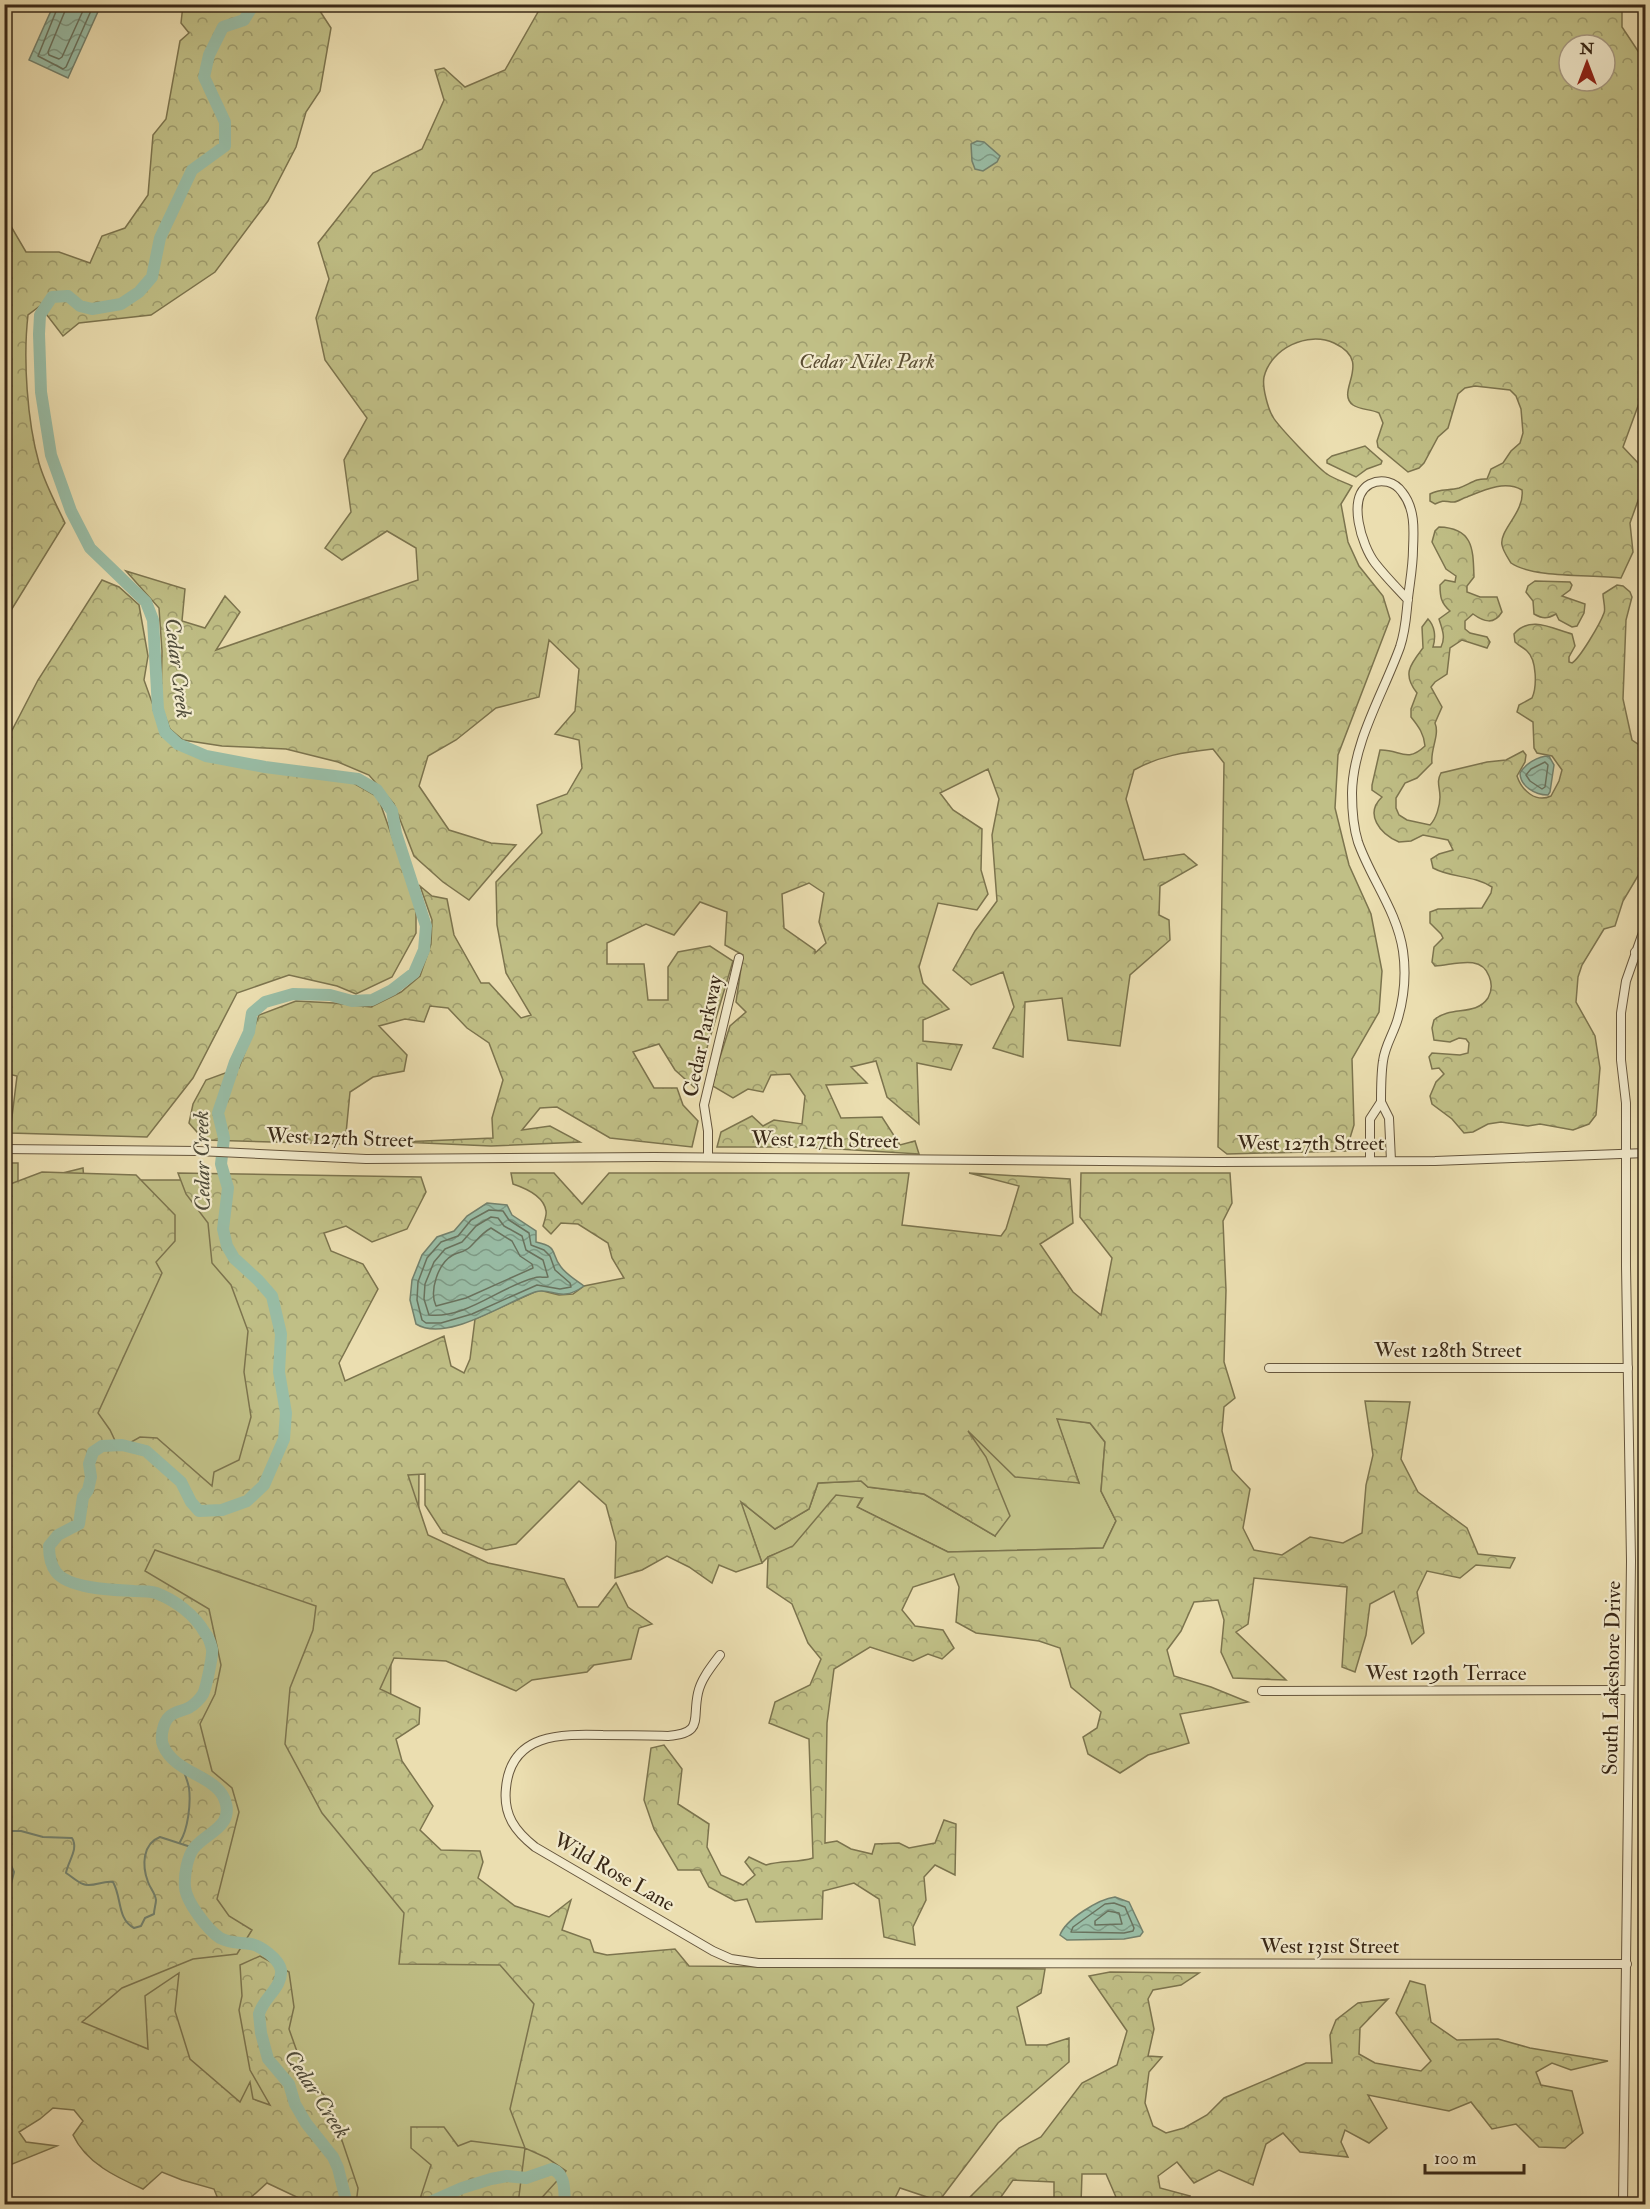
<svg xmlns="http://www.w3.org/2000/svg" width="1650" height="2209" viewBox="0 0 1650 2209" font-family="'IM FELL Double Pica',serif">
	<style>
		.green { fill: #c0bf86; stroke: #7c744e; stroke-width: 1.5 }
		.forest { fill: url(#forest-crowns); stroke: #7c744e; stroke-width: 1.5; fill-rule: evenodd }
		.water { fill: url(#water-waves); stroke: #73816d; stroke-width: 1.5 }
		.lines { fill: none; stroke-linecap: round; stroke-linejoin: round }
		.shore { stroke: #69725e; stroke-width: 1.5 }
		.stream { stroke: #73816d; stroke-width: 2 }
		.river { stroke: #99bda6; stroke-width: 12 }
		.minor-casing { stroke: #66563d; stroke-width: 10 }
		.minor { stroke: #f2eacc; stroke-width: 8 }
		.labels { text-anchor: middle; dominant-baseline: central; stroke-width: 4.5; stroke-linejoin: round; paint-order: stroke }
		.park-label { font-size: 21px; font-style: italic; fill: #5b4e33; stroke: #f2eacc }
		.street-label { font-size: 21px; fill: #392817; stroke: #f2eacc }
		.water-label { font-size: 22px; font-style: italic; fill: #514d3b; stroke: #f2eacc }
	</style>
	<defs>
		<pattern id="forest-crowns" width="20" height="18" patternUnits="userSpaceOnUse" patternTransform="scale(1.5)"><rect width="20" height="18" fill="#c0bf86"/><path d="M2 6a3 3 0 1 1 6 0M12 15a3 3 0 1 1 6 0" fill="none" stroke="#9d9b6d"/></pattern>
		<pattern id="water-waves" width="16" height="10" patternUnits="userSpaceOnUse" patternTransform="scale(1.5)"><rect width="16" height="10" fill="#99bda6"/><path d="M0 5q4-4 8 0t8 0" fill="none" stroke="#7e9a86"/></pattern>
	</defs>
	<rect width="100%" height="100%" fill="#ebdeb0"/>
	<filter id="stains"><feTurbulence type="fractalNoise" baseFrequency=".00333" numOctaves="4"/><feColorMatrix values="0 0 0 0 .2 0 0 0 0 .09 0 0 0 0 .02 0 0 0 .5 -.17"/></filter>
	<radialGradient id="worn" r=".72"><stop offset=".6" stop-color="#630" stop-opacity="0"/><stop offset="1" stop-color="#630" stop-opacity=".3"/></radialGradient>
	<!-- green -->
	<g class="green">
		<polygon points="4,1163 18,1163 18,1184 83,1168 84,1180 235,1180 285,1361 419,1461 418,1648 391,1648 390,1793 418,1958 620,1960 620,2204 317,2204 317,2160 118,2159 17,1959 5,2159"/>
		<polygon points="1056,1418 1090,1423 1105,1442 1101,1491 1116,1521 1103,1548 948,1552 857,1507 862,1499 810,1527 793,1547 768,1557 762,1563 740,1501 775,1529 809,1509 818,1483 861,1481 868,1487 924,1494 995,1536 965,1427 1079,1483"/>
	</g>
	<!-- forest -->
	<g class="forest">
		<path d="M1622,4v23l20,30 3,1 1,326 -23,63 17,18v30l-10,28 3,29 -12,26c-29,-4 -86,1 -110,-15 -3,-5 -8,-12 -9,-18 -3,-15 23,-33 20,-55 -17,-10 -38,0 -55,7 -4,1 -10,5 -13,5 -9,0 -9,-3 -19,2l-5,-3v-7c10,-6 19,-3 29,-6 11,-4 17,-10 28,-9l4,-10 12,-6 8,-12 9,-8 3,-10 -2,-24 -5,-13 -6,-6 -35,-4 -10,2 -7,6 -10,34 -10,9 -14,26 -5,5 -11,4 -30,-25 -1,-6 6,-18 -4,-10c-8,-4 -19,-3 -26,-8 -19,-14 22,-43 -19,-62 -26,-12 -63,5 -70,34 -2,10 4,32 9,40 5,9 46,52 54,57 7,5 17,8 25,12l-11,18 7,38 11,24 24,30 7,23 -52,136 -3,53 14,57 22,49 11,57 -3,41 -27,47 2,66 -8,26 -119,3 -9,-7 6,-384 -11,-14c-28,3 -54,7 -79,21l-8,29 18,61 40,-6 13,11 -37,21 -1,29 10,5 1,20 -40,35 -10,71 -52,-6 -6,-42 -37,4 -2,55 -30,-9 21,-41 -11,-35 -32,13 -18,-15 22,-39 22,-30 -5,-66 7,-36 -11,-30 -48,24 13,17 29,19 -1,41 7,24 -11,16 -39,-7 -19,64 4,16 26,26 -26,11v21l39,4 -11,25 -34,-7 2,61 -32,-27 -11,-36 -25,6 16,16 -41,2 15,33 41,-1 18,28 15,-4 4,13 -114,-7h-88l4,-15 31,-16 11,10 11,-6 28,4 3,-28 -15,-22 -19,1 -8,17 -15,-3 -15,9 -22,-13 19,-59 16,-14 -10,-10 7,-47 -18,-10 2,-33 -27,-10 -26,33 -28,-11 -39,19v21h37l4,36h20v-33l10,-15 32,-6 23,15 -38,127 -20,-18 -16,-26 -26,8 21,36h23l6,17 15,16 -6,26 -82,-9 -53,-31 -17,1 -18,22 28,-4 30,16 -89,4 -90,-4 92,-4 -1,-20 11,-38 -14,-37 -22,-15 -19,-20 -18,-2 -6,16 -19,-3 -26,7 28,29 -3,16 -31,6 -23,15 -5,52 -141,-4 -15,-17 4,-19 13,-24 33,-12 20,-53 37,-14 38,2 37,4 30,-15 19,-16 11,-32 1,-24 -12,-34 12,10 15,3 7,36 27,48h8l32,35 10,-3 -25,-42 -9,-48 -1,-43 46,-49 -5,-28 30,-11 15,-26 -3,-28 -24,-6 20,-23 4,-42 -30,-29 -10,57 -43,11 -40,32 -28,16 -9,30 30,44 42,13 25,2 -47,55 -26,-18 -29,-26 -20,-52 -25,-29 -31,-13 -52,-13 -64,-3 -39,-6 -13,-11 -9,-23 1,-55 -3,-43 -33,-37 59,18 -3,32 23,7 20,-32 15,16 -24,38 202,-70 -2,-32 -29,-17 -45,29 -17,-12 26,-36 -7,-52 23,-42 -42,-58 -9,-42 13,-39 -11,-36 55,-70 49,-24 22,-49 -9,-30 9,-2 21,19 40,-17 37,-65zM1569,45h36v36h-36zM809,883l15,10 -5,29 7,21 -11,10v-3l-31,-22 -2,-34z"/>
		<path d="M183,5h133l15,23 -11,63 -14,21 -10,35 -28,54 -53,71 -64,43 -72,8 -16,13 -23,-30 -12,9c-5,43 -1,106 11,148 6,21 17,41 26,60l-60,97v-404l21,36h33l31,11 12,-27 23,-8 23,-33 5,-60 13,-16 14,-78 9,-8 -8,-10z"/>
		<polygon points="1365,446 1382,461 1381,464 1367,469 1356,477 1327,463 1327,460 1332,456"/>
		<path d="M1439,527c35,1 34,23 35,50l-7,9v6l13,5h17l5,15c-8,13 -18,10 -29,2l-8,7v8l5,4 17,4 3,5 -3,6 -25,-8 -12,8 -3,26 -12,8 -4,5 11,20 -7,16c5,12 -5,27 -3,40l-15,15 -12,5 -9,15v10l3,7 8,5 23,5c6,-6 10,-19 10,-28 0,-10 -4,-15 1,-24l46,-11 19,-2 17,-9 3,4 -1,7 -8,14c5,15 19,27 34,20l8,-15 3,-11 -10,-14 -15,-3 -3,-5 -1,-26 -16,-10 2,-7 13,-7c5,-11 5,-38 -5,-47 -4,-4 -8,-5 -12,-9l-1,-8c16,-19 39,-5 58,0l3,12 -6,11v5l3,1c8,-5 28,-39 32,-50 2,-4 -1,-13 -1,-19l14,-9 6,1 7,6 2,5 -6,23 -3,79 9,41 6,4 7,-4v124l-22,37 -8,25 -11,3 -22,36 -4,12 -2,25 19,34 5,32 -4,47 -7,9 -16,6 -33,-6 -12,2 -27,-4 -13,2 -15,8 -9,1 -12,-14 -20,-15 -2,-8 6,-14 8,-8 -5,-6 -7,1 -3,-12 3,-4 28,2 8,-2 1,-10 -3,-4 -7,-1 -9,4 -16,-2 -2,-12 2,-8c17,-15 41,-3 54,-22 4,-7 4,-15 1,-22 -8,-22 -35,-11 -54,-10l-3,-4 2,-15 9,-9 -2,-4 -11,-11v-11l8,-3 44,-1 9,-15 1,-6c-19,-12 -41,-9 -59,-19l-2,-9 8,-5 14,-4 -5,-10 -25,-5 -12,6 -12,1c-19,-8 -35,-28 -17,-45l-10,-7v-5l8,-35c20,-1 26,14 45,-4 -1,-12 -6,-19 -14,-29v-8l6,-16c-15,-19 -7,-28 6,-45l-1,-21 6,-8c7,7 8,18 5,28h8c5,-10 1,-18 -2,-28l11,-8c-9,-8 -10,-14 -10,-26l5,-5 10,2 1,-6 -10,-7 -14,-27 3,-11z"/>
		<polygon points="102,580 119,587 139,605 148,656 144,680 163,733 193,754 260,770 348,780 378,797 416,904 416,933 392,977 356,994 337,986 289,975 237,993 193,1078 147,1137 10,1133 17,1076 4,1073 5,744 38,680"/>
		<path d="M1535,581l35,1 2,3 -2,5 -8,6 23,8 -1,9 -7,13 -5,1 -13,-7 -3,-6c-9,5 -13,5 -22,0l-1,-13 -7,-9 2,-6z"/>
		<path d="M42,1172l94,3 39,40v26l-19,21 6,11 -64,140 12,17 9,19 21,-12 17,1 55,48 2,-14 25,-12 12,-43 -7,-45 4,-41 -17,-46 -19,-22 -4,-40 -22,-29 -8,-21 243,4 5,15 -19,37 -35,13 -26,-16 -22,7 7,18 32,13 15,25 -39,74 6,18 99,-45 7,30 13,7 6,-14 5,-40 64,-29 20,5 14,-1 11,-8 40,-8 -12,-20 -4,-15 -30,-19 -17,-1 -10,11 -8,-8c1,-4 4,-11 3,-15 -2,-15 -21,-23 -33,-27l-2,-11h43l28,31 27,-31h300l-7,52 99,11 5,-7 13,-43 -50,-13 101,6 3,44 -33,21 33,48 28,23 11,-57 -32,-41 1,-44h149l2,30 -9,18 3,69 -2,72 11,36 -11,9 -2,24 10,39 18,19 -7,39 11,22 28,5 28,-18 33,6 19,-10 4,-48 7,-30 -8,-54 45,1 -9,57 17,33 49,36 11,26 37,4 -5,10 -34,-3 -16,13 -33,-7 -10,21 7,41 -12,11 -18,-53 -24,13 -4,31 -11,37 -13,-5 5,-80 -93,-9 -6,46 -12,8 50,48 -53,-2 -12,-26 3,-32 -6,-20 -24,2 -13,29 -14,19 7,26 37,11 37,15 -68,12 9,29 -41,12 -28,18 -32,-19 -5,-17 14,-9 4,-16 -30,-25 -11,-39 -21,-7 -63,-8 -20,-11 3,-35 -5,-13 -41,13 -11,23 13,16 28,4 11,18 -12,11 -14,-5 -15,7 -43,-14 -36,22 -7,54 -2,120 12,-2 14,8 21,5 3,-10 24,-1 10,5 26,-5 9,-23 12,4 -1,51 -20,-10 -11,12 2,23 -13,27 2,18 -31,-8 -5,-38 -25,-16 -31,8 -1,28 -66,3 -9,-23 -12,2 -26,-14 -9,-17h-22l-24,-41 -10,-29 7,-52 13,-3 18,24 -4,35 31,20 -2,23 14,28 22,10 12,-10 -10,-13 4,-5 17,8c16,-5 31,-2 47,-7l-4,-119 -40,-16 6,-21 35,-17 11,-26 -13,-16 -16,-39 -25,-17 1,-30 25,-11 43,-51 26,3 -5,9 91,45 155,-4 13,-27 -15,-30 4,-49 -15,-19 -33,-4 22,64 -64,-6 -47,-46 18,26 24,59 -15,20 -71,-42 -56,-7 -7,-6 -43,2 -9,26 -34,20 -34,-27 21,61 -26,9 -17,-7 -7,18 -23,-16 -22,-11 -25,14 -27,8 1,-36 -10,-37 -27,-24 -63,63 -30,6 -43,-17 -18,-28v-31l-17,1 20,60 60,28 76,16 14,28h20l18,-24 12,24 24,17 -13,4 -8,31 -37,6 -7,7 -55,8 -16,11 -70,-30 -52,-3 -14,31 40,19 -1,16 -23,15 6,22 31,45 -13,24 21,20 39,1 3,11 -5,16 37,28 34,11 22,-17 -9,30 28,10 4,12 13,3 68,-6 14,17 356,3 -4,24 -24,14 9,38h21l22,-7v24l-71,61 -59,78 -39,-13 -8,16h-356l30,-33 -19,-13 -22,-10 -7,56h-113l15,-5 11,-34 -20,-17v-21h33l14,19 13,-5 54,7 -15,-39 24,-105 -34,-39 -101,-1 5,-51 -82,-100 -37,-69 5,-56 23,-58 3,-24 -161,-56 -10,21 64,38 12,56 -6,29 -15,30 12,47 20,17 7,24 -22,87 12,17 23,14 -15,24 -44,5 -71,29 -40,34 66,27 -3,-53 34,-23 -4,38 15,48 50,43 10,-20 3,17 17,6 -20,-35 -11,-60 3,-14 -2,-31 20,-9 29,16 5,35 -5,22 17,48 22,22 30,89 -2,16h-54l-1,-5 -34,-16 -19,17 3,4h-31l-6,-15 -32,-9 -20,-8 -19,17c-27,-12 -57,-26 -70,-54l10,-14 -9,-11 -21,-2 -13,11 -21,13 7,10 31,4 -47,19 -5,-4v-975z"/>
		<polygon points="1110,1972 1199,1973 1181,1985 1153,1990 1148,1999 1154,2029 1148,2056 1162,2057 1149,2072 1145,2103 1153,2126 1166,2133 1184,2128 1207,2115 1224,2098 1306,2063 1332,2063 1330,2035 1336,2020 1358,2003 1388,1999 1360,2028 1359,2054 1375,2063 1421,2071 1431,2061 1396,2013 1410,1981 1425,1985 1431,2022 1457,2040 1498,2039 1530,2048 1608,2061 1571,2070 1552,2063 1536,2072 1541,2085 1572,2091 1583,2133 1565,2148 1539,2147 1516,2124 1492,2129 1471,2102 1449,2111 1368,2095 1387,2128 1369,2143 1345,2130 1341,2142 1348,2157 1300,2152 1283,2133 1266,2144 1253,2185 1219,2170 1194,2183 1177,2162 1158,2176 1160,2188 1190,2196 1186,2204 1119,2204 1106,2174 1082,2174 1081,2204 1054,2204 1054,2182 1013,2180 996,2204 963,2204 1019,2148 1041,2137 1082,2083 1117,2065 1127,2031 1089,1976"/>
	</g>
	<!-- water -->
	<g class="water">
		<polygon points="54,4 101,5 68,78 29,60"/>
		<polygon points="977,141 984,142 1000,156 997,162 983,171 975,169 972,161 971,144"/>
		<path d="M1549,756l5,9 -4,27 -2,3c-13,0 -28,-9 -28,-22 5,-9 18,-17 29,-17z"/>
		<path d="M487,1203l20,2 5,10 24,16v11c24,5 14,12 25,25 6,8 15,13 23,19 -25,18 -32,0 -49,6 -31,11 -89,51 -119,32l-6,-24 2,-20 10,-25 15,-18 17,-6 13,-15z"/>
		<path d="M1115,1897l14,5 14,30 -3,4 -16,3 -57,1 -7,-5c6,-16 39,-36 55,-38z"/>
	</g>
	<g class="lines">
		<!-- shore -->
		<g class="shore">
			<polyline points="59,4 38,56 63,69 66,67 94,4"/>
			<polyline points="66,4 65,11 48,52 49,55 59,59 62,57 86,4"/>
			<polygon points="1545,762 1548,765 1545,787 1542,789 1530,781 1526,775 1531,769"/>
			<polygon points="489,1210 503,1211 509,1220 529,1233 531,1245 544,1250 550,1256 555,1270 570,1283 571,1287 560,1289 537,1285 472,1314 441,1323 426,1323 422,1320 417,1300 418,1282 427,1258 441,1242 458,1236 471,1220"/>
			<path d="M491,1217l7,1 6,8 18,10 4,14 17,10 5,17c-4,1 -9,-1 -14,1 -35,9 -68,41 -105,37l-5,-16 1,-15 9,-22 11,-13 17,-7 14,-16z"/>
			<path d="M491,1228l21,13 8,15 12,8 1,4 -67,30 -30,8c-7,-15 2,-43 17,-51 6,-3 12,-3 17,-8 7,-7 12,-14 21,-19z"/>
			<polygon points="1114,1903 1125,1907 1134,1928 1133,1931 1124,1933 1071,1932 1073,1927 1105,1904"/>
			<polygon points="1108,1911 1119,1913 1122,1924 1095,1925 1095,1921"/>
		</g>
		<!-- stream -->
		<g class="stream">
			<path d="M4,1837l6,-6h11l22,6 29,1c7,11 -4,23 -6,35 5,3 11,9 17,11 9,4 20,-4 30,-2 9,16 4,37 21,46l7,-2 4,-8 9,-4c0,-5 2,-10 2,-14 -1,-7 -6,-12 -8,-18 -6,-16 -6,-38 12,-45l34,11"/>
			<path d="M180,1842c8,-13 11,-38 9,-54 -1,-6 -4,-13 -6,-19"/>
			<polyline points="4,1850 14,1872 4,1912"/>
		</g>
		<!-- river -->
		<g class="river">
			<path d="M254,4l-10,16 -21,7 -14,28 -5,22 21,45v24l-33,24 -32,68 -8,39 -13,15 -18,12 -29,5 -12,-3 -12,-10 -16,1 -12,18 -1,19 2,58 10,63 20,56 19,37 56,54 7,18 5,89 7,23 13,12 28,12 59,11 93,12 19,11 15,21 4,22 30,93 -2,24 -10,23 -22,17 -20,10 -20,1 -22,-6 -37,-1 -28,8 -13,11 -3,19 -14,30 -17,51 6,25 -3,26 7,24 -5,41 4,17 7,12 24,22 14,16 9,38 -2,38 7,41 -2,26 -20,46 -17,16 -25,9 -23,1 -8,-9 -10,-20 -35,-31 -24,-6 -20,1 -9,6 -4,12 2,13 -3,13 -5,7 -4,27 -21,11 -9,11c0,10 1,18 7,26 13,17 58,18 78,19 7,0 16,0 22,2 19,7 39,22 49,40 3,3 6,12 7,16 1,7 -6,39 -9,45 -2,4 -9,11 -13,13 -6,4 -15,4 -20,9 -7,6 -10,21 -7,29 11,28 51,30 61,53 12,28 -17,34 -30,50 -7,9 -10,28 -9,39 1,15 23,43 35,51 11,6 20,4 31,6 10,2 28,15 30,26 2,17 -18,28 -22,44l2,19 7,26 21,25 6,20 11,19 27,34 5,11 9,36"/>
			<path d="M426,2204l36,-16 29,-9 16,-3 19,2 26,-9c14,5 12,22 13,35"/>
		</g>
		<!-- minor casing -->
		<g class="minor-casing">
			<g id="minor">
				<polyline points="1635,952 1646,955"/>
				<path d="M1381,1102c0,-14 0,-28 2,-41 2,-16 11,-28 15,-43 6,-21 8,-46 5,-67 -6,-40 -32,-72 -45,-109 -5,-16 -6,-33 -6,-49 1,-51 31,-99 48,-146 6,-18 6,-31 8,-49 2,-17 5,-32 5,-49 1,-20 2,-41 -11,-57 -7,-10 -20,-14 -32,-8 -24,13 -8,62 5,79 10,13 22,25 33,37"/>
				<polyline points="4,1149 198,1151 366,1159 654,1157 1218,1162 1435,1161 1646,1153"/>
				<polyline points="708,1157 708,1131 704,1105 739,958"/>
				<polyline points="1370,1161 1370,1119 1381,1102 1389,1118 1391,1161"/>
				<polyline points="1269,1368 1628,1368"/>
				<path d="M720,1655c-9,12 -19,24 -22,38 -6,27 6,40 -30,43 -22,-1 -44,-1 -65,-1 -42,-1 -92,-2 -97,53 -3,27 9,43 29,59l178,104 18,8 27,4 869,1"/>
				<polyline points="1262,1691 1629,1690"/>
				<polyline points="1623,2204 1631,1561 1626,1266 1626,1103 1621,1060 1621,1013 1626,981 1646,924"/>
			</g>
		</g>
		<!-- minor -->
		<use href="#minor" class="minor"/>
	</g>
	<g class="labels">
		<!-- park labels -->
		<g class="park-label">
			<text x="867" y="361">Cedar Niles Park</text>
		</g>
		<!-- street labels -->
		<g class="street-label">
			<text transform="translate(703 1036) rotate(-78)">Cedar Parkway</text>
			<text transform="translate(340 1138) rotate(2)">West 127th Street</text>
			<text transform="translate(825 1140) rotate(1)">West 127th Street</text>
			<text x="1311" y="1143">West 127th Street</text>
			<text x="1448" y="1350">West 128th Street</text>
			<text x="1446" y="1673">West 129th Terrace</text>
			<text transform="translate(1612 1678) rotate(-89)">South Lakeshore Drive</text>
			<text transform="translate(614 1872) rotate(30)">Wild Rose Lane</text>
			<text x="1330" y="1946">West 131st Street</text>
		</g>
		<!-- water labels -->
		<g class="water-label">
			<text transform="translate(178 668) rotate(83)">Cedar Creek</text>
			<text transform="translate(202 1161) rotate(-91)">Cedar Creek</text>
			<text transform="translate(317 2094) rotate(57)">Cedar Creek</text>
		</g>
	</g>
	<!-- margin -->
	<rect width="1650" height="2209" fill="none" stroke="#ebdeb0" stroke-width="24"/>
	<rect x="6" y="6" width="1638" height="2197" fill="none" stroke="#392817" stroke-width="3"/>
	<rect x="12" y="12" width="1626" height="2185" fill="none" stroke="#392817" stroke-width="1.5"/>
	<!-- north arrow -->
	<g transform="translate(1587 63)"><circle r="28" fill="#f2eacc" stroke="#a89c84" stroke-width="1.5"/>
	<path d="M0-4.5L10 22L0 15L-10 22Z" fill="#8f2418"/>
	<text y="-9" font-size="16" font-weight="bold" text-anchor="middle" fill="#392817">N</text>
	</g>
	<!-- scale -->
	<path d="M1425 2164v9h99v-9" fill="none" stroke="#392817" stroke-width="3"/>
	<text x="1434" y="2164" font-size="18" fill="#392817" stroke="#f2eacc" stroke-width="4.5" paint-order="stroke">100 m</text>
	<rect width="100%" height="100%" filter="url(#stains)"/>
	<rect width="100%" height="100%" fill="url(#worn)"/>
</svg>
